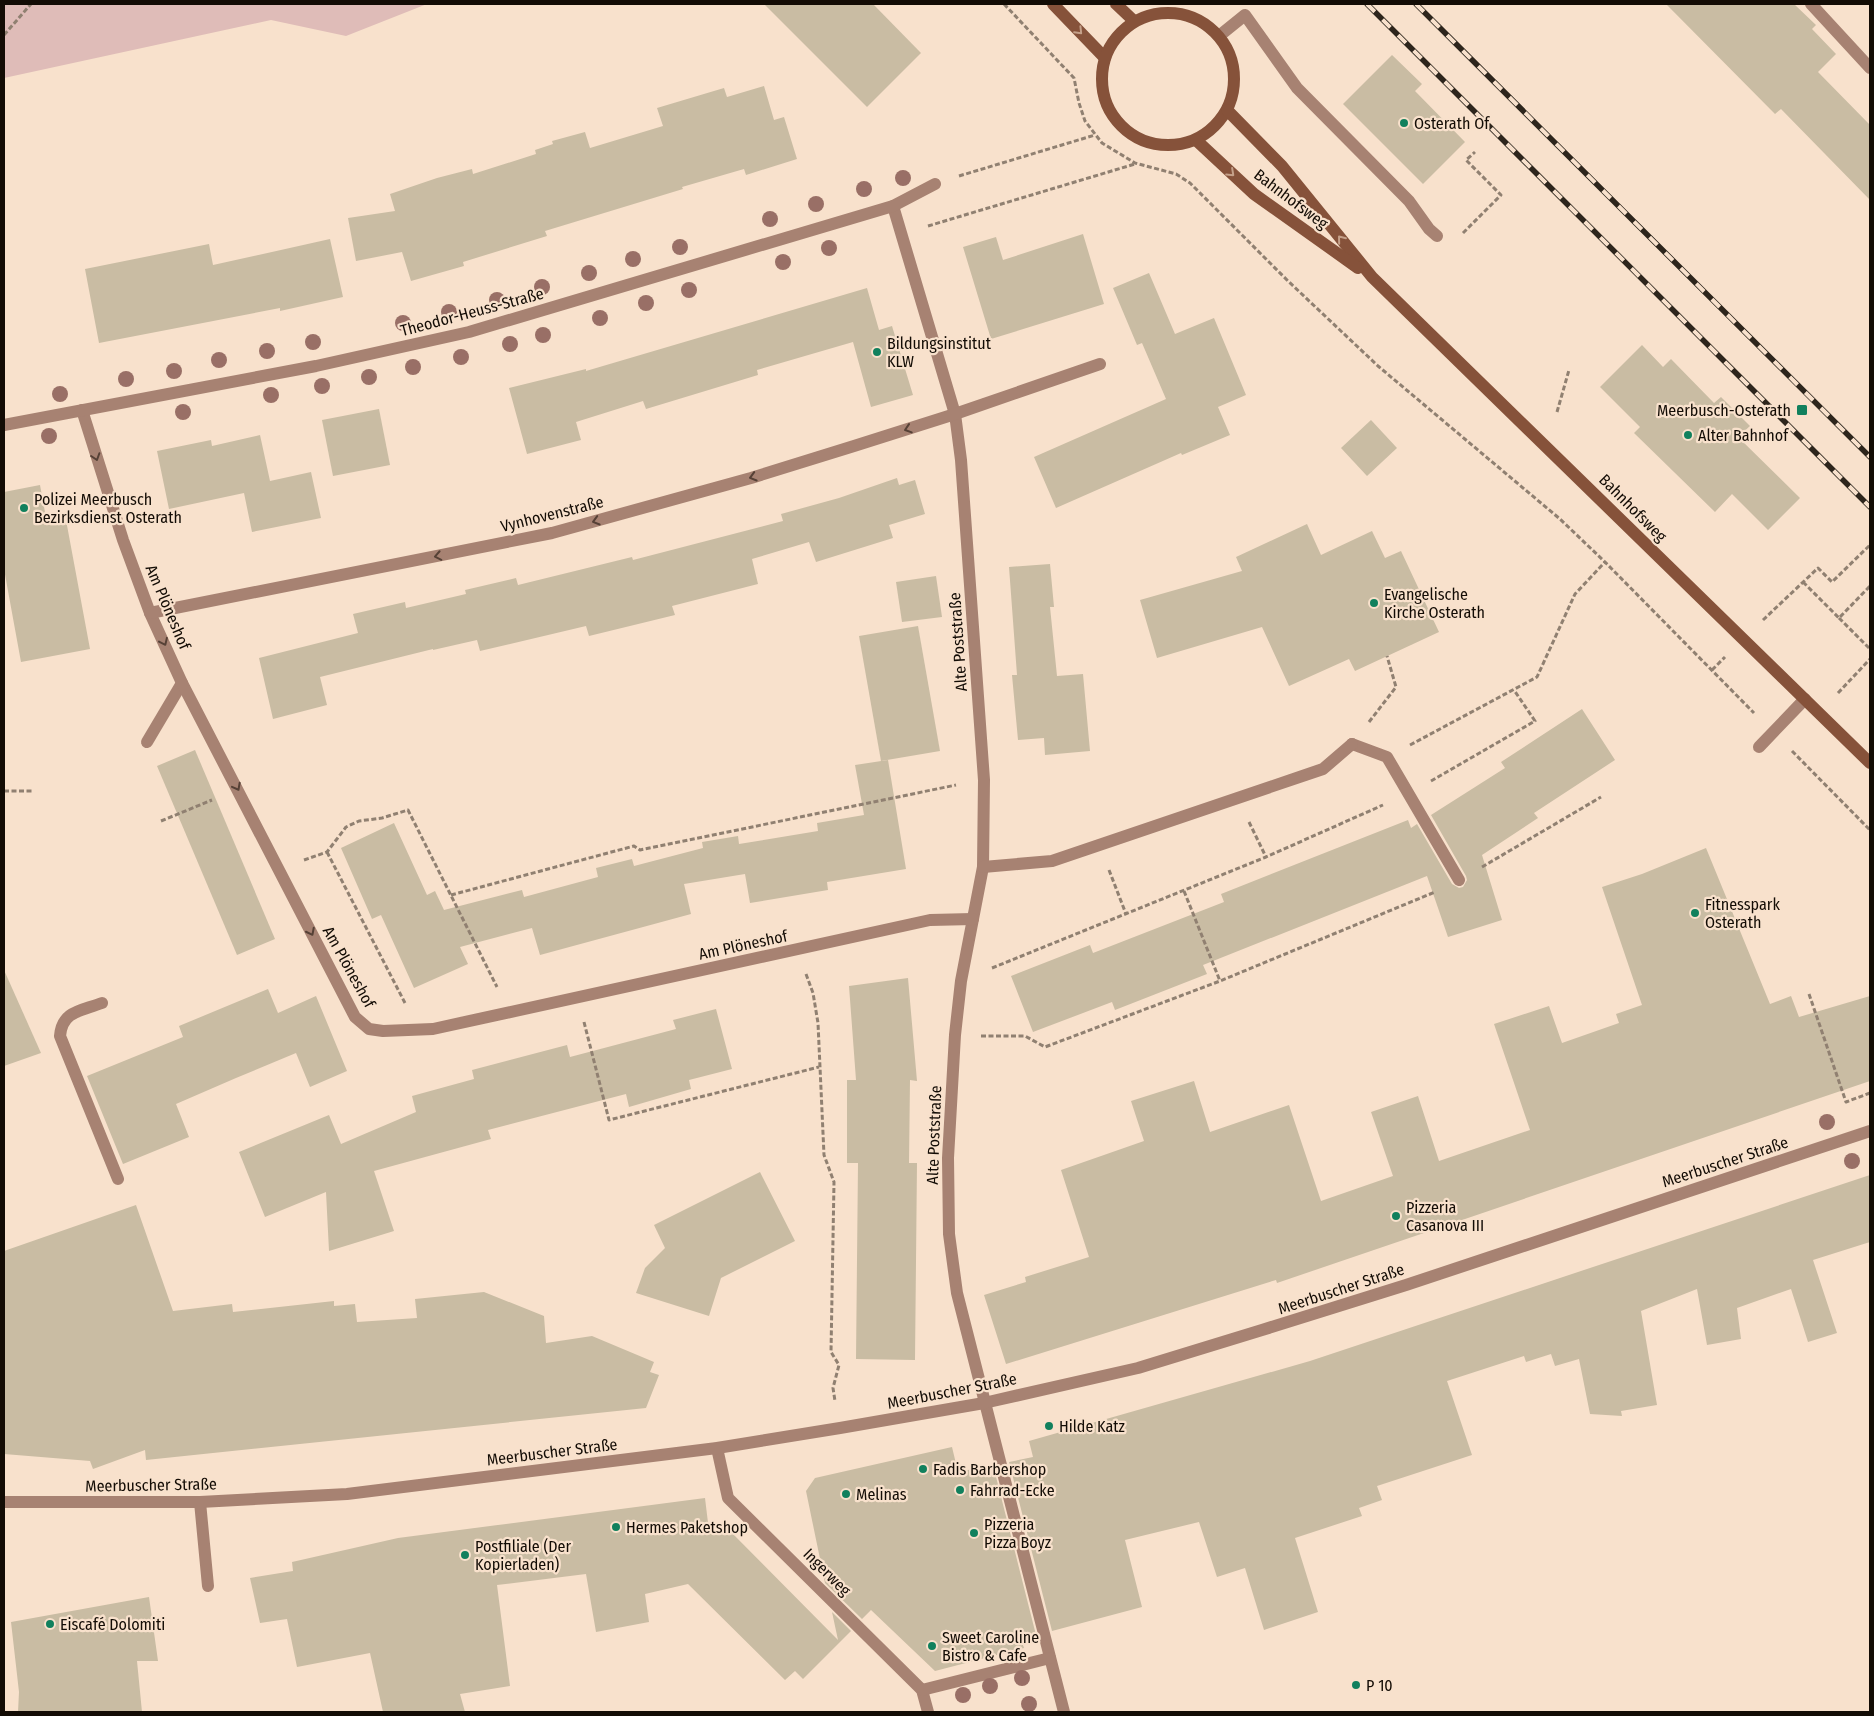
<svg xmlns="http://www.w3.org/2000/svg" width="1874" height="1716" viewBox="0 0 1874 1716" font-family="'Fira Sans Condensed',sans-serif">
	<style>
		.green { fill: #dfbcb8 }
		.building { fill: #c9bca3 }
		.lines { fill: none; stroke-linecap: round; stroke-linejoin: round }
		.path { stroke: #908071; stroke-width: 3; stroke-dasharray: 5 2.5; stroke-linecap: butt }
		.lane { stroke: #a78272; stroke-width: 12 }
		.street { stroke: #a78272; stroke-width: 12 }
		.secondary { stroke: #86523a; stroke-width: 12 }
		.rail-casing { stroke: #2d251c; stroke-width: 5.5 }
		.rail { stroke: #f8e1cc; stroke-width: 4; stroke-dasharray: 11; stroke-linecap: butt }
		.tree { fill: #996f66 }
		.oneway { stroke: #c5a18a }
		.oneway2 { stroke: #564136 }
		.poi-dot { fill: #11805d; stroke: #f8e1cc; stroke-width: 2 }
		.labels { text-anchor: middle; dominant-baseline: central; stroke-width: 4.5; stroke-linejoin: round; paint-order: stroke }
		.poi-label { font-size: 16px; fill: #130c05; stroke: #f8e1cc; text-anchor: start }
		.street-label { font-size: 16px; fill: #130c05; stroke: #f8e1cc }
	</style>
	<rect width="100%" height="100%" fill="#f8e1cc"/>
	<!-- green -->
	<polygon class="green" points="4,4 427,4 346,36 271,20 4,78"/>
	<!-- building -->
	<g class="building">
		<polygon points="764,4 873,4 921,53 867,107"/>
		<polygon points="1666,4 1794,4 1816,25 1812,29 1836,54 1818,72 1870,125 1870,200 1781,109 1775,114"/>
		<polygon points="1392,55 1422,84 1415,91 1465,142 1423,184 1343,104"/>
		<polygon points="764,86 774,120 784,117 797,159 746,175 744,169 682,187 683,189 545,231 547,236 463,262 464,266 411,281 402,252 356,261 348,218 395,211 390,194 437,178 472,169 473,174 536,154 535,150 553,144 552,141 585,132 590,148 663,126 657,108 724,88 727,97"/>
		<polygon points="1083,234 1104,304 991,339 963,247 996,237 1003,260"/>
		<polygon points="330,239 343,297 280,311 280,308 99,343 85,269 209,244 213,265"/>
		<polygon points="1149,273 1175,334 1214,318 1246,395 1218,407 1230,435 1182,455 1181,453 1056,508 1034,457 1166,399 1142,343 1137,345 1113,288"/>
		<polygon points="867,288 879,330 892,326 913,395 871,407 853,342 757,370 758,375 646,409 643,401 576,422 581,440 527,454 509,388 586,369 586,371"/>
		<polygon points="1642,345 1663,367 1671,359 1714,403 1721,397 1750,426 1738,437 1800,498 1768,530 1732,494 1715,512 1634,433 1640,427 1600,387"/>
		<polygon points="379,409 390,465 333,476 322,420"/>
		<polygon points="1371,420 1397,448 1367,476 1341,448"/>
		<polygon points="260,435 270,481 311,472 321,518 252,532 244,493 169,509 157,451 211,440 212,446"/>
		<polygon points="897,478 899,485 915,480 925,514 889,525 893,538 816,562 809,542 752,559 758,584 672,606 675,615 589,636 586,626 480,651 477,640 433,650 433,649 320,677 327,705 273,719 259,658 358,633 353,614 405,602 406,608 466,594 465,590 516,578 518,585 632,557 633,560 783,521 781,514 839,498"/>
		<polygon points="40,485 47,523 66,520 90,649 21,662 4,569 4,492"/>
		<polygon points="1307,524 1321,555 1372,531 1385,558 1401,551 1439,632 1355,671 1349,659 1289,686 1262,627 1157,658 1140,600 1242,571 1236,557"/>
		<polygon points="1050,564 1054,607 1050,607 1057,676 1083,674 1090,751 1045,755 1044,738 1018,740 1012,675 1017,675 1009,567"/>
		<polygon points="936,576 942,617 902,622 896,582"/>
		<polygon points="918,626 940,751 881,761 859,636"/>
		<polygon points="1582,709 1615,760 1534,813 1538,818 1482,855 1502,920 1448,937 1427,876 1203,965 1207,974 1115,1010 1112,1002 1033,1032 1011,976 1090,945 1093,953 1224,902 1221,894 1408,820 1411,828 1417,824 1452,884 1459,888 1463,887 1467,880 1466,876 1431,815 1505,768 1501,762"/>
		<polygon points="195,750 275,939 237,955 157,766"/>
		<polygon points="888,760 906,869 827,882 828,890 750,903 745,874 684,884 691,914 540,955 532,928 460,947 468,964 414,988 381,915 372,919 341,848 394,823 427,895 435,891 444,910 522,890 524,897 598,877 596,868 632,859 634,866 703,848 702,842 738,836 739,844 818,831 817,823 864,815 855,765"/>
		<polygon points="1706,848 1770,1004 1791,996 1799,1017 1870,996 1870,1081 1277,1283 1276,1280 1006,1364 984,1295 1026,1282 1025,1277 1089,1257 1061,1170 1144,1141 1131,1101 1194,1081 1210,1132 1289,1105 1321,1201 1393,1176 1371,1112 1418,1096 1439,1161 1530,1130 1494,1024 1549,1006 1562,1043 1619,1023 1616,1014 1642,1005 1602,887 1642,874"/>
		<polygon points="4,970 41,1053 4,1066"/>
		<polygon points="908,978 917,1081 910,1080 909,1163 917,1163 915,1360 856,1359 858,1163 847,1163 847,1080 856,1080 849,986"/>
		<polygon points="268,989 278,1013 316,996 347,1071 310,1087 296,1053 236,1078 176,1104 189,1137 123,1164 87,1076 183,1037 179,1026"/>
		<polygon points="716,1009 732,1069 689,1080 691,1089 629,1107 626,1094 488,1130 491,1139 374,1171 394,1231 329,1251 326,1192 265,1217 239,1152 329,1115 341,1144 416,1112 412,1096 474,1079 472,1070 567,1045 570,1057 676,1029 673,1020"/>
		<polygon points="760,1172 795,1241 721,1278 709,1316 636,1293 645,1268 665,1248 654,1225"/>
		<polygon points="1870,1175 1870,1242 1813,1260 1837,1333 1808,1342 1791,1289 1737,1308 1741,1339 1707,1345 1697,1289 1641,1311 1657,1405 1621,1411 1622,1416 1590,1414 1579,1359 1555,1366 1551,1354 1526,1362 1524,1356 1447,1381 1472,1455 1377,1486 1382,1500 1359,1508 1362,1516 1295,1538 1318,1612 1264,1630 1245,1568 1217,1577 1199,1522 1125,1540 1142,1607 1052,1631 1009,1462 1033,1457 1029,1441 1310,1361"/>
		<polygon points="136,1205 173,1311 232,1304 233,1312 334,1301 334,1306 355,1304 357,1322 417,1318 415,1299 484,1292 544,1316 546,1343 592,1336 654,1362 650,1372 659,1375 646,1408 146,1460 145,1450 93,1469 90,1461 4,1454 4,1251"/>
		<polygon points="952,1447 958,1472 993,1465 1036,1635 1021,1639 1024,1648 935,1671 871,1610 862,1619 825,1583 806,1491 815,1478"/>
		<polygon points="705,1498 709,1531 727,1528 838,1640 832,1612 851,1631 803,1679 795,1671 785,1680 688,1584 645,1594 649,1622 596,1632 586,1574 497,1585 510,1686 460,1694 465,1712 383,1712 370,1653 297,1667 287,1619 260,1623 250,1578 293,1571 292,1562 398,1538"/>
		<polygon points="149,1597 158,1661 137,1661 142,1712 18,1712 19,1692 11,1622"/>
	</g>
	<g class="lines">
		<!-- path -->
		<g class="path">
			<polyline points="1004,4 1074,78 1079,103 1085,121 1102,143 1135,163 1176,174 1190,183 1288,281 1378,366 1560,519 1605,562 1754,713"/>
			<polyline points="4,35 31,4"/>
			<polyline points="959,176 1095,135"/>
			<polyline points="928,226 1135,164"/>
			<polyline points="1463,233 1501,195 1466,160 1475,152"/>
			<polyline points="1557,412 1569,370"/>
			<polyline points="1803,582 1839,618 1870,586"/>
			<polyline points="1839,618 1870,649"/>
			<polyline points="1763,620 1818,568 1832,582 1870,545"/>
			<polyline points="1712,670 1725,657"/>
			<polyline points="1838,693 1870,659"/>
			<polyline points="1369,722 1396,687 1387,656"/>
			<polyline points="1410,745 1537,677 1575,594 1605,562"/>
			<polyline points="1792,751 1870,830"/>
			<polyline points="1431,781 1535,721 1514,690"/>
			<polyline points="4,791 32,791"/>
			<polyline points="161,821 212,800"/>
			<polyline points="1249,822 1266,857"/>
			<polyline points="327,852 405,1003"/>
			<polyline points="304,860 327,852 346,827 359,821 382,818 408,810 497,987"/>
			<polyline points="1482,867 1601,797"/>
			<polyline points="1109,870 1126,914"/>
			<polyline points="1184,891 1220,981"/>
			<polyline points="451,895 634,846 640,850 956,785"/>
			<polyline points="992,968 1266,857 1383,805"/>
			<polyline points="806,974 813,993 818,1023 824,1155 834,1182 831,1352 839,1365 833,1388 835,1401"/>
			<polyline points="1809,994 1846,1102 1870,1093"/>
			<polyline points="584,1022 609,1120 819,1067"/>
			<polyline points="981,1036 1025,1036 1045,1047 1220,981 1435,892"/>
		</g>
		<!-- lane -->
		<g class="lane">
			<polyline points="1219,36 1245,15 1297,88 1409,201 1429,229 1437,236"/>
			<polyline points="147,742 182,683"/>
			<polyline points="1352,744 1387,757 1459,880"/>
			<polyline points="1759,747 1805,699"/>
			<path d="M102,1003c-21,8 -40,8 -42,33l58,143"/>
			<polyline points="200,1502 208,1586"/>
		</g>
		<!-- street -->
		<g class="street">
			<polyline points="1811,4 1870,68"/>
			<polyline points="893,206 955,414 961,460 984,780 983,867 961,981 955,1035 948,1158 949,1234 957,1293 1064,1712"/>
			<polyline points="82,410 123,540 150,613 182,683 355,1017 369,1029 383,1031 433,1029 930,920 973,919"/>
			<polyline points="4,425 316,366 469,332 893,206 935,184"/>
			<polyline points="150,613 552,533 751,478 854,446 955,414 1100,364"/>
			<polyline points="983,867 1052,861 1323,769 1352,744"/>
			<polyline points="717,1448 728,1498 922,1690 928,1712"/>
			<polyline points="4,1502 200,1502 347,1494 717,1448 840,1428 984,1403 1138,1368 1262,1330 1406,1285 1870,1131"/>
			<polyline points="922,1690 1050,1658"/>
		</g>
		<!-- secondary -->
		<g class="secondary">
			<polyline points="1053,4 1105,58"/>
			<polyline points="1116,4 1134,21"/>
			<circle cx="1168" cy="79" r="66"/>
			<polyline points="1227,110 1282,166 1372,277 1870,763"/>
			<polyline points="1196,140 1254,194 1358,268"/>
		</g>
		<!-- rail casing -->
		<g class="rail-casing">
			<g id="rail">
				<polyline points="1367,4 1870,507"/>
				<polyline points="1416,4 1870,457"/>
			</g>
		</g>
		<!-- rail -->
		<use href="#rail" class="rail"/>
	</g>
	<!-- trees -->
	<g class="tree">
		<circle cx="903" cy="178" r="8"/>
		<circle cx="864" cy="189" r="8"/>
		<circle cx="816" cy="204" r="8"/>
		<circle cx="770" cy="219" r="8"/>
		<circle cx="680" cy="247" r="8"/>
		<circle cx="829" cy="248" r="8"/>
		<circle cx="633" cy="259" r="8"/>
		<circle cx="783" cy="262" r="8"/>
		<circle cx="589" cy="273" r="8"/>
		<circle cx="542" cy="287" r="8"/>
		<circle cx="689" cy="290" r="8"/>
		<circle cx="497" cy="300" r="8"/>
		<circle cx="646" cy="303" r="8"/>
		<circle cx="449" cy="312" r="8"/>
		<circle cx="600" cy="318" r="8"/>
		<circle cx="403" cy="323" r="8"/>
		<circle cx="543" cy="335" r="8"/>
		<circle cx="313" cy="342" r="8"/>
		<circle cx="510" cy="344" r="8"/>
		<circle cx="267" cy="351" r="8"/>
		<circle cx="461" cy="357" r="8"/>
		<circle cx="219" cy="360" r="8"/>
		<circle cx="413" cy="367" r="8"/>
		<circle cx="174" cy="371" r="8"/>
		<circle cx="369" cy="377" r="8"/>
		<circle cx="126" cy="379" r="8"/>
		<circle cx="322" cy="386" r="8"/>
		<circle cx="60" cy="394" r="8"/>
		<circle cx="271" cy="395" r="8"/>
		<circle cx="183" cy="412" r="8"/>
		<circle cx="49" cy="436" r="8"/>
		<circle cx="1827" cy="1122" r="8"/>
		<circle cx="1852" cy="1161" r="8"/>
		<circle cx="1022" cy="1678" r="8"/>
		<circle cx="990" cy="1686" r="8"/>
		<circle cx="963" cy="1695" r="8"/>
		<circle cx="1029" cy="1704" r="8"/>
	</g>
	<!-- one-way arrows -->
	<defs><path id="oneway-chevron" d="M-2-3.5L2.5 0L-2 3.5" fill="none" stroke-width="1.6" stroke-linecap="round" stroke-linejoin="round" transform="scale(1.25)"/></defs>
	<g class="oneway">
		<use href="#oneway-chevron" transform="translate(1079 31) rotate(46)"/>
		<use href="#oneway-chevron" transform="translate(1231 173) rotate(43)"/>
		<use href="#oneway-chevron" transform="translate(1341 239) rotate(-129)"/>
	</g>
	<g class="oneway2">
		<use href="#oneway-chevron" transform="translate(908 429) rotate(162)"/>
		<use href="#oneway-chevron" transform="translate(96 457) rotate(72)"/>
		<use href="#oneway-chevron" transform="translate(753 477) rotate(164)"/>
		<use href="#oneway-chevron" transform="translate(596 521) rotate(164)"/>
		<use href="#oneway-chevron" transform="translate(438 556) rotate(169)"/>
		<use href="#oneway-chevron" transform="translate(164 642) rotate(65)"/>
		<use href="#oneway-chevron" transform="translate(237 787) rotate(62)"/>
		<use href="#oneway-chevron" transform="translate(311 932) rotate(63)"/>
	</g>
	<!-- markers -->
	<g class="poi-dot">
		<circle cx="1404" cy="123" r="5"/>
		<circle cx="877" cy="352" r="5"/>
		<rect x="1796" y="404" width="12" height="12" rx="2.5"/>
		<circle cx="1688" cy="435" r="5"/>
		<circle cx="24" cy="508" r="5"/>
		<circle cx="1374" cy="603" r="5"/>
		<circle cx="1695" cy="913" r="5"/>
		<circle cx="1396" cy="1216" r="5"/>
		<circle cx="1049" cy="1426" r="5"/>
		<circle cx="923" cy="1469" r="5"/>
		<circle cx="960" cy="1490" r="5"/>
		<circle cx="846" cy="1494" r="5"/>
		<circle cx="616" cy="1527" r="5"/>
		<circle cx="974" cy="1533" r="5"/>
		<circle cx="465" cy="1555" r="5"/>
		<circle cx="50" cy="1624" r="5"/>
		<circle cx="932" cy="1646" r="5"/>
		<circle cx="1356" cy="1685" r="5"/>
	</g>
	<g class="labels">
		<!-- poi labels -->
		<g class="poi-label">
			<text x="1414" y="123">Osterath Of</text>
			<text x="887" y="343">Bildungsinstitut<tspan x="887" dy="18">KLW</tspan></text>
			<text x="1791" y="410" text-anchor="end">Meerbusch-Osterath</text>
			<text x="1698" y="435">Alter Bahnhof</text>
			<text x="34" y="499">Polizei Meerbusch<tspan x="34" dy="18">Bezirksdienst Osterath</tspan></text>
			<text x="1384" y="594">Evangelische<tspan x="1384" dy="18">Kirche Osterath</tspan></text>
			<text x="1705" y="904">Fitnesspark<tspan x="1705" dy="18">Osterath</tspan></text>
			<text x="1406" y="1207">Pizzeria<tspan x="1406" dy="18">Casanova III</tspan></text>
			<text x="1059" y="1426">Hilde Katz</text>
			<text x="933" y="1469">Fadis Barbershop</text>
			<text x="970" y="1490">Fahrrad-Ecke</text>
			<text x="856" y="1494">Melinas</text>
			<text x="984" y="1524">Pizzeria<tspan x="984" dy="18">Pizza Boyz</tspan></text>
			<text x="626" y="1527">Hermes Paketshop</text>
			<text x="475" y="1546">Postfiliale (Der<tspan x="475" dy="18">Kopierladen)</tspan></text>
			<text x="60" y="1624">Eiscafé Dolomiti</text>
			<text x="942" y="1637">Sweet Caroline<tspan x="942" dy="18">Bistro &amp; Cafe</tspan></text>
			<text x="1366" y="1685">P 10</text>
		</g>
		<!-- street labels -->
		<g class="street-label">
			<text transform="translate(1291 199) rotate(37)">Bahnhofsweg</text>
			<text transform="translate(472 312) rotate(-15)">Theodor-Heuss-Straße</text>
			<text transform="translate(1633 508) rotate(45)">Bahnhofsweg</text>
			<text transform="translate(552 514) rotate(-14)">Vynhovenstraße</text>
			<text transform="translate(168 607) rotate(67)">Am Plöneshof</text>
			<text transform="translate(958 642) rotate(-94)">Alte Poststraße</text>
			<text transform="translate(743 945) rotate(-12)">Am Plöneshof</text>
			<text transform="translate(349 967) rotate(61)">Am Plöneshof</text>
			<text transform="translate(934 1135) rotate(-88)">Alte Poststraße</text>
			<text transform="translate(1725 1162) rotate(-18)">Meerbuscher Straße</text>
			<text transform="translate(1341 1289) rotate(-18)">Meerbuscher Straße</text>
			<text transform="translate(952 1391) rotate(-11)">Meerbuscher Straße</text>
			<text transform="translate(552 1452) rotate(-7)">Meerbuscher Straße</text>
			<text transform="translate(151 1485) rotate(-1)">Meerbuscher Straße</text>
			<text transform="translate(827 1572) rotate(45)">Ingerweg</text>
		</g>
	</g>
	<!-- border -->
	<rect width="1874" height="1716" fill="none" stroke="#130c05" stroke-width="10"/>
</svg>
